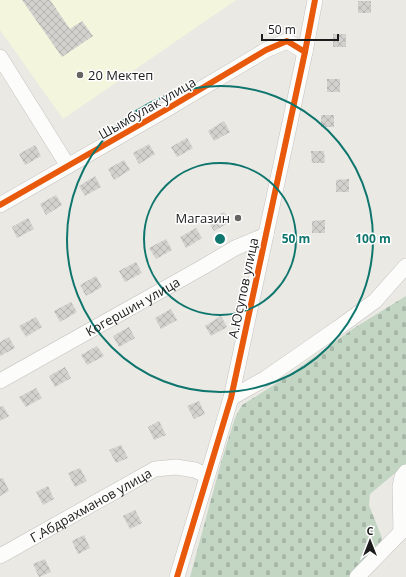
<svg xmlns="http://www.w3.org/2000/svg" width="406" height="577" viewBox="0 0 406 577" font-family="'Open Sans',sans-serif">
	<style>
		.education { fill: #f4f5dd }
		.cemetery { fill: url(#cemetery-stones) }
		.building { fill: url(#building-cross-hatch) }
		.lines { fill: none; stroke-linecap: round; stroke-linejoin: round }
		.minor-casing { stroke: #c3c2c0; stroke-width: 16 }
		.minor { stroke: #fcfcfb; stroke-width: 15 }
		.cycleway-casing { stroke: #fff; stroke-width: 8 }
		.cycleway { stroke: #e8590c; stroke-width: 6 }
		.ring { fill: none; stroke: #0f766e; stroke-width: 2 }
		.poi-dot { fill: #646462; stroke: #fff; stroke-width: 1.5 }
		.labels { text-anchor: middle; dominant-baseline: central; stroke-width: 3; stroke-linejoin: round; paint-order: stroke }
		.poi-label { font-size: 13px; fill: #1c1c1c; stroke: #fff; text-anchor: start }
		.street-label { font-size: 13px; fill: #1c1c1c; stroke: #fff }
		.centre { fill: #0f766e; stroke: #fff; stroke-width: 2 }
		.ring-label { font-size: 12px; text-anchor: middle; font-weight: bold; fill: #0f766e; stroke: #fff; stroke-width: 3; stroke-linejoin: round; paint-order: stroke }
	</style>
	<defs>
		<pattern id="cemetery-stones" width="16" height="16" patternUnits="userSpaceOnUse"><rect width="16" height="16" fill="#c3d6c4"/><path d="M2 7V4a2 2 0 0 1 4 0v3zM10 15v-3a2 2 0 0 1 4 0v3z" fill="#a7b7a8"/></pattern>
		<pattern id="building-cross-hatch" width="8" height="8" patternUnits="userSpaceOnUse"><rect width="8" height="8" fill="#d3d1cd"/><path d="M0 0l8 8M0 8l8-8" fill="none" stroke="#b5b3af"/></pattern>
	</defs>
	<rect width="100%" height="100%" fill="#ebe9e4"/>
	<!-- education -->
	<polygon class="education" points="0,0 236,0 63,119 0,30"/>
	<!-- cemetery -->
	<polygon class="cemetery" points="406,296 406,464 370,494 369,505 382,538 380,548 350,577 190,577 222,459 235,418 242,405 285,378 354,328"/>
	<!-- building -->
	<g class="building">
		<polygon points="22,0 50,0 70,29 82,21 93,36 62,57"/>
		<rect x="358" y="1" width="13" height="12"/>
		<rect x="333" y="34" width="13" height="13"/>
		<rect x="327" y="79" width="13" height="13"/>
		<rect x="321" y="115" width="13" height="12"/>
		<polygon points="224,121 230,132 214,141 208,131"/>
		<polygon points="187,138 193,148 177,157 171,147"/>
		<polygon points="149,144 155,154 139,164 133,153"/>
		<polygon points="35,145 41,156 25,165 19,154"/>
		<polygon points="311,151 324,151 325,163 312,163"/>
		<polygon points="124,160 130,170 114,180 108,169"/>
		<polygon points="95,176 101,187 85,196 79,186"/>
		<polygon points="349,179 349,192 336,192 336,180"/>
		<polygon points="56,195 62,205 46,215 40,204"/>
		<polygon points="224,212 230,222 214,231 208,221"/>
		<polygon points="28,218 34,229 17,238 12,227"/>
		<polygon points="325,220 325,233 312,233 312,221"/>
		<polygon points="196,228 202,238 186,248 180,237"/>
		<polygon points="166,239 172,250 156,259 149,248"/>
		<polygon points="136,262 142,273 125,282 119,271"/>
		<polygon points="96,276 102,287 86,296 80,285"/>
		<polygon points="71,302 77,312 60,322 54,311"/>
		<polygon points="171,309 177,320 161,329 155,318"/>
		<polygon points="221,316 227,327 211,336 205,326"/>
		<polygon points="36,317 42,327 26,337 19,326"/>
		<polygon points="129,327 135,338 119,347 113,336"/>
		<polygon points="9,337 15,348 0,356 0,342"/>
		<polygon points="97,346 104,356 87,365 81,355"/>
		<polygon points="65,367 71,378 55,387 49,376"/>
		<polygon points="36,388 42,398 26,407 19,397"/>
		<polygon points="199,401 205,414 194,419 187,406"/>
		<polygon points="3,406 9,416 0,421 0,407"/>
		<polygon points="159,421 166,435 154,440 148,427"/>
		<polygon points="121,445 128,458 116,463 109,450"/>
		<polygon points="80,468 87,481 75,487 68,473"/>
		<polygon points="3,478 9,491 0,496 0,479"/>
		<polygon points="48,486 54,499 43,505 36,492"/>
		<polygon points="135,510 142,523 130,529 123,516"/>
		<polygon points="84,535 90,548 78,554 72,541"/>
		<polygon points="45,559 51,572 39,577 33,564"/>
	</g>
	<g class="lines">
		<!-- minor casing -->
		<g class="minor-casing">
			<g id="minor">
				<polyline points="0,57 68,166"/>
				<polyline points="0,205 167,109 266,50 287,41 305,52"/>
				<path id="s1" d="M0,381l203,-114 32,-19 31,-13"/>
				<polyline points="231,398 266,378 338,328 375,301 406,266"/>
				<path id="s2" d="M0,556l155,-87 21,-2 19,3 12,6"/>
				<polyline points="177,577 231,398 305,52 315,0"/>
				<polyline points="357,577 401,532 400,487 402,477 406,472"/>
			</g>
		</g>
		<!-- minor -->
		<use href="#minor" class="minor"/>
		<!-- cycleway casing -->
		<g class="cycleway-casing">
			<g id="cycleway">
				<polyline points="0,205 167,109 266,50 287,41 305,52"/>
				<polyline points="177,577 231,398 305,52 315,0"/>
			</g>
		</g>
		<!-- cycleway -->
		<use href="#cycleway" class="cycleway"/>
	</g>
	<!-- distance rings -->
	<g class="ring">
		<circle cx="220" cy="239" r="76"/>
		<circle cx="220" cy="239" r="153"/>
	</g>
	<!-- markers -->
	<g class="poi-dot">
		<circle cx="80" cy="75" r="4"/>
		<circle cx="238" cy="218" r="4"/>
	</g>
	<g class="labels">
		<!-- poi labels -->
		<g class="poi-label">
			<text x="88" y="75">20 Мектеп</text>
			<text x="230" y="218" text-anchor="end">Магазин</text>
		</g>
		<!-- street labels -->
		<g class="street-label">
			<text transform="translate(147 108) rotate(-30)">Шымбулак улица</text>
			<text transform="translate(243 288) rotate(-78)">А.Юсупов улица</text>
			<text stroke="none"><textPath href="#s1" startOffset="152">Когершин улица</textPath></text>
			<text stroke="none"><textPath href="#s2" startOffset="104">Г.Абдрахманов улица</textPath></text>
		</g>
	</g>
	<circle cx="220" cy="239" r="6" class="centre"/>
	<g class="ring-label">
		<text x="296" y="243">50 m</text>
		<text x="373" y="243">100 m</text>
	</g>
	<!-- north arrow -->
	<g transform="translate(370 541)" stroke="#ffffff" stroke-width="3" paint-order="stroke">
	<path d="M0-3L7 15L0 10L-7 15Z" fill="#1c1c1c"/>
	<text y="-6" font-size="11" font-weight="bold" text-anchor="middle" fill="#1c1c1c">С</text>
	</g>
	<!-- scale -->
	<path d="M262 34v6h76v-6" fill="none" stroke="#1c1c1c" stroke-width="2"/>
	<text x="268" y="34" font-size="12" fill="#1c1c1c" stroke="#ffffff" stroke-width="3" paint-order="stroke">50 m</text>
</svg>
